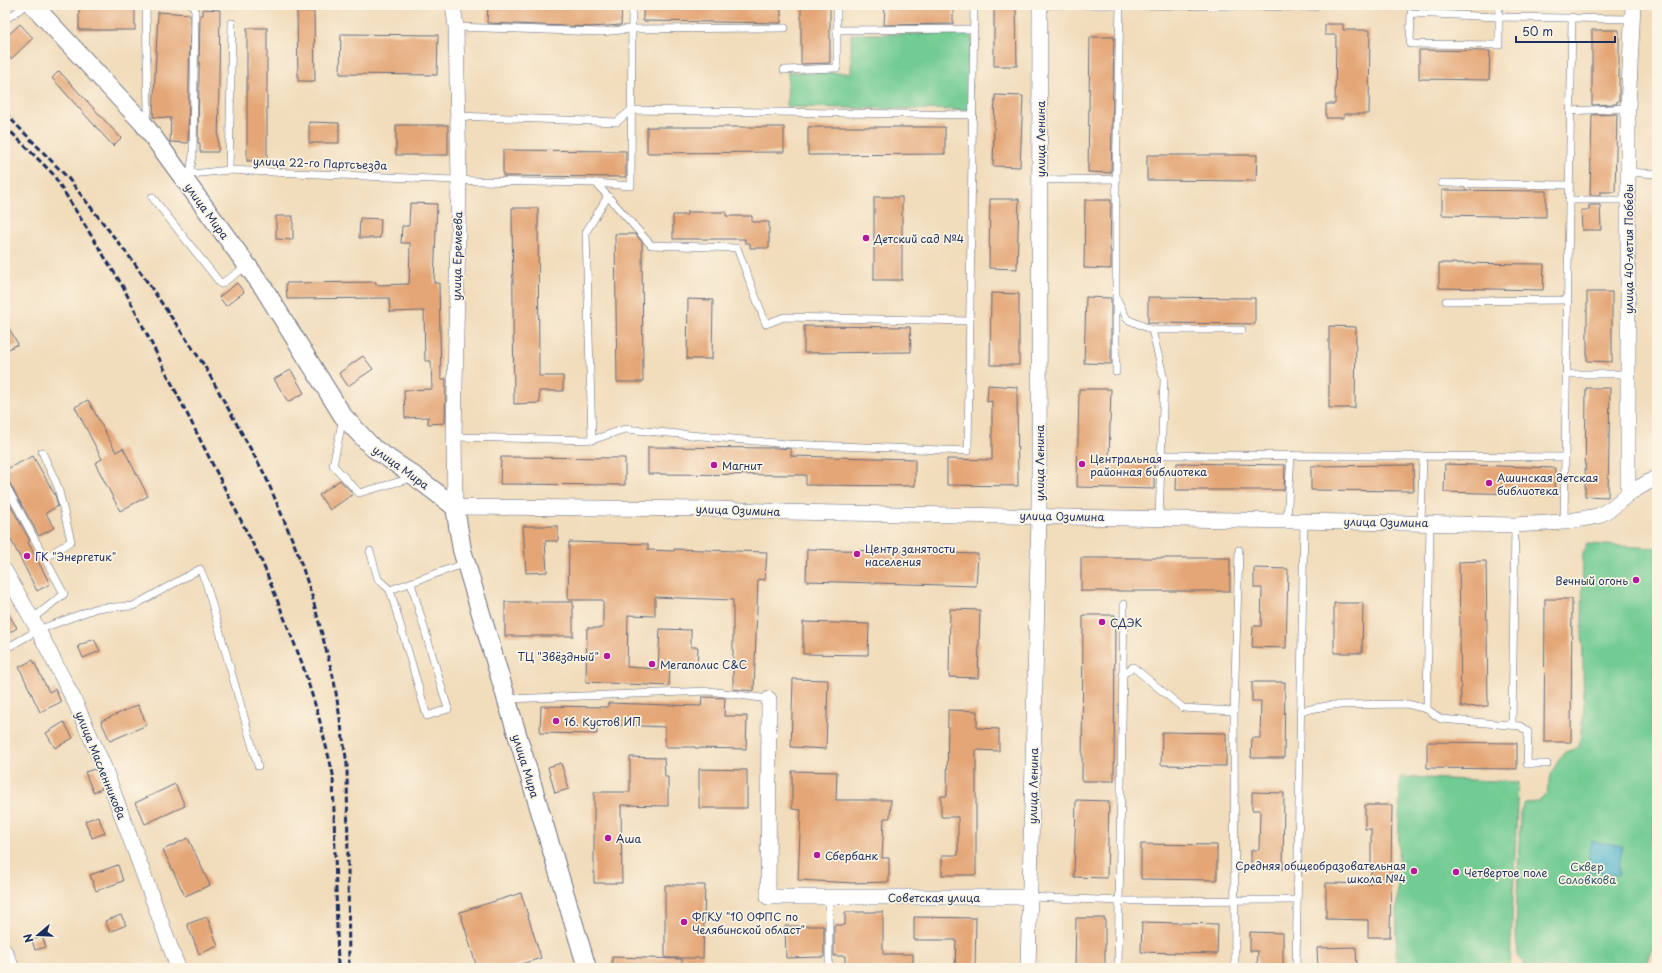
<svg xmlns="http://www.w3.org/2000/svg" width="1662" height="973" viewBox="0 0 1662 973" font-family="'Playpen Sans',sans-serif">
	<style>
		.green { fill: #71cb92; stroke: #467d78 }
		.water { fill: #4eb3cd; stroke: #347196 }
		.building { fill: #e4a676 }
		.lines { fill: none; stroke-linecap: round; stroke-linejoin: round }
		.service-casing { stroke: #666c7f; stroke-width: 8 }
		.minor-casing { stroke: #666c7f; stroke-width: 16 }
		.tertiary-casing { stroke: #666c7f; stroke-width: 20 }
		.service { stroke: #fff; stroke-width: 7 }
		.minor { stroke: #fff; stroke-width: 15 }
		.tertiary { stroke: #fff; stroke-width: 18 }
		.rail { stroke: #1b2f5e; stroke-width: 3; stroke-dasharray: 6 3; stroke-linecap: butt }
		.poi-dot { fill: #b5179e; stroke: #fcf5e5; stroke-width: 1.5 }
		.labels { text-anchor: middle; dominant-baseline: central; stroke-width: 3.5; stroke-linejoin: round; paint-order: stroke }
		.street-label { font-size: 11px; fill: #1b2f5e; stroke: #fcf5e5 }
		.poi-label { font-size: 11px; fill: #1b2f5e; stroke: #fcf5e5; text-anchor: start }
		.park-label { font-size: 11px; fill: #30566b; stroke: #fcf5e5 }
	</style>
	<rect width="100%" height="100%" fill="#fcf5e5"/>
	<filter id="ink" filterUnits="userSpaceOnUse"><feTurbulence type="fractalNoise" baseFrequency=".025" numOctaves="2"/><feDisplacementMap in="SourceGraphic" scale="8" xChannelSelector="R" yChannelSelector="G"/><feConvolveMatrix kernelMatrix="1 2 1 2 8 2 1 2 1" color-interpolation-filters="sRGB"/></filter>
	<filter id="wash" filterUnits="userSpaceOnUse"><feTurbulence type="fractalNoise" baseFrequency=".012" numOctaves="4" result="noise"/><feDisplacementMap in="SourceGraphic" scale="16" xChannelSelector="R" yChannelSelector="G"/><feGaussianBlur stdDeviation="0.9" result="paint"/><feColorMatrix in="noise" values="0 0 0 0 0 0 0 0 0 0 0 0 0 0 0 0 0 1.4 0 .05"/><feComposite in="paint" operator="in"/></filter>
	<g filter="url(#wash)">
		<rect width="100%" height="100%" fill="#f1dcbb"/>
		<!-- green -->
		<g class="green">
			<polygon points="851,34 972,34 971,110 787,107 788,72 851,73"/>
			<polygon points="1587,544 1657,548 1657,780 1654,822 1657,834 1657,933 1646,968 1526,968 1523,961 1517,955 1516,931 1520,812 1525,803 1538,802 1547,793 1550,775 1563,753 1579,747 1584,712 1582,624 1583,554"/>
			<polygon points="1400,777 1518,782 1510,966 1396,962"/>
		</g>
		<!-- water -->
		<polygon class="water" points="1591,841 1622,846 1618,875 1587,870"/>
		<g id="blocks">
			<!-- building -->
			<g class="building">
				<rect x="79" y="5" width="56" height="25"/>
				<polygon points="488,5 622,5 621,25 591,27 487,23"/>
				<polygon points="643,5 781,5 781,23 643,21"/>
				<polygon points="801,5 830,5 830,63 801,64"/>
				<polygon points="885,5 953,5 953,24 884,25"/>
				<polygon points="994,5 1016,5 1017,66 994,66"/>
				<polygon points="203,9 220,10 218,152 200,152 200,143 198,143 200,15 203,15"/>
				<polygon points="297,11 314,11 315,81 298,81"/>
				<polygon points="158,12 190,14 188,143 170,142 171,118 153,117"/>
				<polygon points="20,24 33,38 11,59 5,52 5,38"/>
				<polygon points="1325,24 1343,24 1343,30 1370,30 1369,114 1344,114 1344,118 1326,118 1326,104 1335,104 1336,35 1325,35"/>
				<rect x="247" y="28" width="20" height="133"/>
				<polygon points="1592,30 1619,30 1619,101 1617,101 1617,104 1592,105"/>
				<polygon points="341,34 438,35 437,75 340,74"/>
				<polygon points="1090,37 1114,37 1111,173 1088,172"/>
				<polygon points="1419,50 1490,51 1489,80 1419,79"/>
				<polygon points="59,71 121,138 113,146 52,78"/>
				<polygon points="995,95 1023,96 1020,167 993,166"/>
				<polygon points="1617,114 1615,192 1600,192 1600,195 1590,195 1592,115"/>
				<polygon points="309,122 339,123 339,143 309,143"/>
				<rect x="396" y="125" width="52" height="30"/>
				<polygon points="647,127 784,127 784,152 647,153"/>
				<polygon points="808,127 945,127 945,154 808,155"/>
				<polygon points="503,150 626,151 626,177 503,176"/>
				<polygon points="1147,155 1257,155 1256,181 1147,180"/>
				<polygon points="1442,190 1546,191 1546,217 1442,215"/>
				<rect x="874" y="197" width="28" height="83"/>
				<polygon points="990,199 1019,199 1017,269 989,268"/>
				<polygon points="1085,200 1111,200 1110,251 1111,251 1111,269 1084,268"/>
				<polygon points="410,203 437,204 434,283 439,283 441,379 446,379 445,423 428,424 428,417 405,418 404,390 432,389 431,361 425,361 424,311 390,312 389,298 287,299 286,283 376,282 376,285 409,284 410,243 401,243 402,226 409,226"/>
				<polygon points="1589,205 1600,205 1601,230 1582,230 1581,210 1589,210"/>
				<polygon points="512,208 538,208 539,376 563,376 563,391 539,391 540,403 514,404"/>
				<polygon points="687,212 726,212 726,216 752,216 752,222 769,222 769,248 750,248 750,243 745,243 745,239 673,239 673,215 687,215"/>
				<polygon points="276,216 293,216 293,240 276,239"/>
				<polygon points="360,218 381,219 380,238 359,238"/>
				<polygon points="615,234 635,234 642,242 643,382 617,382"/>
				<polygon points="1439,263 1544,264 1543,290 1439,288"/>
				<polygon points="237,283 244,292 226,306 219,297"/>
				<polygon points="1587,292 1612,292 1612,362 1587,361"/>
				<polygon points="991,293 1019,294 1019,365 990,365"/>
				<polygon points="1086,297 1111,298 1111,364 1084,363"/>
				<polygon points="1148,297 1255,298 1255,324 1148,323"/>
				<polygon points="688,299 713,300 712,359 687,359"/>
				<polygon points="5,321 18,344 5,351"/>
				<polygon points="804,326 910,327 911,352 804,353"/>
				<polygon points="1329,326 1356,327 1355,408 1329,408"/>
				<polygon points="363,356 373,369 348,386 339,373"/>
				<polygon points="291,370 304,393 288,402 274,379"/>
				<polygon points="988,385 1017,387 1018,486 947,485 947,459 992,460 992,401 987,402"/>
				<polygon points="1586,388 1610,388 1608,497 1585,496"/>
				<polygon points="1079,389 1111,389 1109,461 1154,461 1154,489 1077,487"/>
				<polygon points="88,400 116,452 123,448 148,496 120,511 95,463 102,459 75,407"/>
				<polygon points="648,447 778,448 791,449 791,456 915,459 915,486 806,485 806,475 648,474"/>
				<polygon points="33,456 55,495 58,506 46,513 54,528 39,536 9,482 5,479 5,470"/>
				<polygon points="501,457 625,458 625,485 500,484"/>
				<polygon points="1177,463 1285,465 1284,490 1176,490"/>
				<polygon points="1445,464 1555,468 1554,495 1444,492"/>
				<polygon points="1413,465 1414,491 1311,490 1311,466"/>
				<polygon points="340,480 353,494 330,510 319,495"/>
				<polygon points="5,495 30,541 28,542 50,584 37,591 5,528"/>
				<polygon points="523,526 558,526 558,541 545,541 547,572 526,573"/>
				<polygon points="569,542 648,544 648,550 674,551 674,549 767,552 765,580 758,579 754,691 733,689 733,600 655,597 655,616 628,615 627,667 658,669 660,629 691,630 691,647 698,647 697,667 670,666 669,686 586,682 587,628 603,628 603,600 568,600"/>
				<polygon points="807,549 978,554 976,586 806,581"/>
				<rect x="1081" y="558" width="149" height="33"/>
				<polygon points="1486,561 1488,706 1461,707 1459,562"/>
				<polygon points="1254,568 1288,569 1286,648 1252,647 1253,626 1261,626 1262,588 1254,588"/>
				<polygon points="1545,599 1572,599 1571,742 1544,742"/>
				<rect x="505" y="602" width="68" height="34"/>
				<polygon points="1334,603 1363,603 1362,653 1334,653"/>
				<polygon points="5,608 17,628 5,635"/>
				<polygon points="950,609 980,610 978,678 949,677"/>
				<polygon points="1083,615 1115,615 1114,781 1082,781"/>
				<polygon points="803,622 869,624 868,655 803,654"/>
				<polygon points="94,639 100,651 83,658 78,646"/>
				<polygon points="33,660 49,692 55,689 61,702 40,712 19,667"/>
				<polygon points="793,679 828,680 826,749 791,747"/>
				<polygon points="1252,682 1285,682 1284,758 1251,758 1252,738 1260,738 1261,701 1252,701"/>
				<polygon points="702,697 725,698 724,716 747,716 746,749 695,748 695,747 665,747 665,727 597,724 597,734 540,733 541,706 608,707 608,703 701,706"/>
				<polygon points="138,705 147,725 110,741 101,721"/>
				<polygon points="948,710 977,711 977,728 999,729 999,751 976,750 976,875 942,875 942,855 958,855 958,817 941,817 941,796 947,796"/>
				<polygon points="64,722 73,738 55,748 46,733"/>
				<polygon points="1162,732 1226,733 1226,766 1161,765"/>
				<polygon points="1427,742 1517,743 1517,769 1427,768"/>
				<polygon points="630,757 664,758 665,777 668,777 668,806 621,805 622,883 594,883 594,792 630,792"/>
				<polygon points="561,763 569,789 555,793 548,767"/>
				<polygon points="95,769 102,789 93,792 85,772"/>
				<polygon points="699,769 747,770 747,808 699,808"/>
				<polygon points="792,771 837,772 836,800 891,800 890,818 884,818 882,858 889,858 889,882 853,883 798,880 801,810 792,809"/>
				<polygon points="175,784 185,806 145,824 135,803"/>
				<polygon points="1252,792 1284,793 1283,869 1251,868 1251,850 1259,850 1260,810 1252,810"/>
				<polygon points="1076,800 1109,801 1107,878 1074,877"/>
				<polygon points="1365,805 1392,805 1390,937 1368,937 1368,920 1326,919 1326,883 1371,884 1371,829 1365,829"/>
				<polygon points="98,816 105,833 92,838 85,821"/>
				<polygon points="188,838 210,885 185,896 163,850"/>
				<polygon points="1141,844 1217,845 1217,880 1141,879"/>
				<polygon points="118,865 123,881 96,891 90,875"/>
				<polygon points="665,885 705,885 703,958 665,958"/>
				<polygon points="521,893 541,958 508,968 477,968 460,912"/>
				<polygon points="845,912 883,912 883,954 913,954 913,968 845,968 845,956 834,956 834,925 845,925"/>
				<polygon points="121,915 126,925 110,932 105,921"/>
				<polygon points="207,917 218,946 199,954 187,924"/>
				<polygon points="914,917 976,918 975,968 955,968 956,940 914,940"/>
				<polygon points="1076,918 1105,918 1105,968 1075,968"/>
				<polygon points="1142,922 1218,924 1217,954 1141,952"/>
				<polygon points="785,926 824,926 824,957 786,958"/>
				<polygon points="1250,932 1283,933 1283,968 1257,968 1258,951 1250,951"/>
				<polygon points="42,936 46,947 35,950 32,940"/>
				<polygon points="1356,947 1357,968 1318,968 1317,948"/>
				<polygon points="612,957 682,959 682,968 612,968"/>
			</g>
		</g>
	</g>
	<g filter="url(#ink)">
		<use href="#blocks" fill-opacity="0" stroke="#666c7f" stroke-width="1"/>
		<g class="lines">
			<!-- service casing -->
			<g class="service-casing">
				<g id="service">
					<polyline points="837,5 837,30 974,29"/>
					<polyline points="1120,5 1314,7 1314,5"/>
					<polyline points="1499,5 1499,45 1410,44 1411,13 1499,17 1633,19"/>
					<polyline points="5,20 26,5"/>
					<polyline points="456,27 601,32 631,29 785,28"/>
					<polyline points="784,70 837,68 837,30"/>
					<polyline points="1570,111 1628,108"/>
					<polyline points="458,116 617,122 631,110 973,115"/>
					<polyline points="143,123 148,112 146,5"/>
					<polyline points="229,170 232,23"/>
					<polyline points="1628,172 1657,174"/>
					<polyline points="190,173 193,155 195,10 192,5"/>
					<polyline points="182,175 229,170 478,181 596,183 631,186 632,5"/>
					<polyline points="1116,179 1116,372"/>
					<polyline points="1040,180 1116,179 1120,5 1040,5"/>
					<polyline points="596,183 651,245 737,248 766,324 784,317 970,321"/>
					<polyline points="1442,183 1569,185"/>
					<polyline points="152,197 221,284 247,266"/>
					<polyline points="1569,200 1628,200"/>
					<polyline points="1117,299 1127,319 1152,330 1164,379 1159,518"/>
					<polyline points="1446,301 1568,300"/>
					<polyline points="1152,330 1242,330"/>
					<polyline points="1566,374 1627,374"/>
					<polyline points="343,418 333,465 359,493 412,478"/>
					<polyline points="454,437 592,440 625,429 787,444 968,451 974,5"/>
					<polyline points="592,440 586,232 608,196"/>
					<polyline points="42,452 58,487 71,541 45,558"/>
					<polyline points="1161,455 1565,457"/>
					<polyline points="5,484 64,594 32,619"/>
					<polyline points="1287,520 1291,455"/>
					<polyline points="1564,522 1572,17"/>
					<polyline points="1421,523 1423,456"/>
					<polyline points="370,551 378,579 390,590"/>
					<polyline points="411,583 448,709 427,716 390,590 466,563"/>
					<polyline points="5,649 38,630 97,608 133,606 200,569 206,583 258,766"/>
					<polyline points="1122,675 1133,667 1183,708 1234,711 1239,550"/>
					<polyline points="508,699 709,691 769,699"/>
					<polyline points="1427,709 1430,523"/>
					<polyline points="1234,711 1235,968"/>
					<polyline points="1300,711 1332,705 1407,704 1427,709 1441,719 1520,726 1528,732 1527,764 1547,764"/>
					<polyline points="1512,725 1515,525"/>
					<polyline points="1030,897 1120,901 1297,900"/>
					<polyline points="829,968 829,897"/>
					<polyline points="1118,968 1124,604"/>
					<polyline points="1296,968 1304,520"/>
				</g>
			</g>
			<!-- minor casing -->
			<g class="minor-casing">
				<g id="minor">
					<polyline points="453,5 456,27 459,179 454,437 455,507 718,509 786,512 1515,525 1564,522 1598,516 1613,507 1628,494 1657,477"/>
					<polyline points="1628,494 1628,108 1633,5"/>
					<polyline points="5,571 38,630 75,702 104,767 178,968"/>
					<polyline points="769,699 768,897 1030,897"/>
					<polyline points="5,952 12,968"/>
					<polyline points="1028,968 1039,516 1040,5"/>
				</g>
			</g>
			<!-- tertiary casing -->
			<g class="tertiary-casing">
				<polyline id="tertiary" points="33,5 143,123 263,287 343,416 373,448 416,477 455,507 462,550 587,968"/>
			</g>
			<!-- service -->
			<use href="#service" class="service"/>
			<!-- minor -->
			<use href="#minor" class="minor"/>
			<!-- tertiary -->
			<use href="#tertiary" class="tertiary"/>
			<!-- rail -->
			<g class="rail">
				<polyline points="5,113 68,178 135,264 204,365 265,475 297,551 312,596 334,680 347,764 349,968"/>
				<polyline points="5,126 53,174 122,285 263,564 302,663 318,714 333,774 338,968"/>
			</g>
		</g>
	</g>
	<!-- markers -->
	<g class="poi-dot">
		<circle cx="866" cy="238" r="4"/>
		<circle cx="1082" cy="464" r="4"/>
		<circle cx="714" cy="465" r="4"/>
		<circle cx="1489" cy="483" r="4"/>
		<circle cx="857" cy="554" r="4"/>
		<circle cx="27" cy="556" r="4"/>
		<circle cx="1636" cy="580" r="4"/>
		<circle cx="1102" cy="622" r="4"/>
		<circle cx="607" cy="656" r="4"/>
		<circle cx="652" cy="664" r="4"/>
		<circle cx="556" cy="721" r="4"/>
		<circle cx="608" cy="838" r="4"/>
		<circle cx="817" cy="855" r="4"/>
		<circle cx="1414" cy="871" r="4"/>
		<circle cx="1456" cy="872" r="4"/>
		<circle cx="684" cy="922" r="4"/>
	</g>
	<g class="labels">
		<!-- street labels -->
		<g class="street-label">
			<text transform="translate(1040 139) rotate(-90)">улица Ленина</text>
			<text transform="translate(320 163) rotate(2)">улица 22-го Партсъезда</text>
			<text transform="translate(207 211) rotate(54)">улица Мира</text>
			<text transform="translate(1628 249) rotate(-90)">улица 40-летия Победы</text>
			<text transform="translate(457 256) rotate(-89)">улица Еремеева</text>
			<text transform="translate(1039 463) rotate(-90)">улица Ленина</text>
			<text transform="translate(401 467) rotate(36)">улица Мира</text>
			<text transform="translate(738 510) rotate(2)">улица Озимина</text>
			<text transform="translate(1062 516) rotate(1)">улица Озимина</text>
			<text transform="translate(1386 522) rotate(1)">улица Озимина</text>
			<text transform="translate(101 765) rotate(68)">улица Масленникова</text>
			<text transform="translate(526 766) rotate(73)">улица Мира</text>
			<text transform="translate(1033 786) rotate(-89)">улица Ленина</text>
			<text x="934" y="897">Советская улица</text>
		</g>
		<!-- poi labels -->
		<g class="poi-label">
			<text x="874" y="238">Детский сад №4</text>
			<text x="1090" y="458">Центральная<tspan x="1090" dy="13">районная библиотека</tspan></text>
			<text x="722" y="465">Магнит</text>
			<text x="1497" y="477">Ашинская детская<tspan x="1497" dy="13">библиотека</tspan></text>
			<text x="865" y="548">Центр занятости<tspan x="865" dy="13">населения</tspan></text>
			<text x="35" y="556">ГК "Энергетик"</text>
			<text x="1628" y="580" text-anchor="end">Вечный огонь</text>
			<text x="1110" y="622">СДЭК</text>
			<text x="599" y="656" text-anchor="end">ТЦ "Звёздный"</text>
			<text x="660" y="664">Мегаполис C&amp;C</text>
			<text x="564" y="721">16. Кустов ИП</text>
			<text x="616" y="838">Аша</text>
			<text x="825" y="855">Сбербанк</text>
			<text x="1406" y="865" text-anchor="end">Средняя общеобразовательная<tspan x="1406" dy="13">школа №4</tspan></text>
			<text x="1464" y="872">Четвертое поле</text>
			<text x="692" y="916">ФГКУ "10 ОФПС по<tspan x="692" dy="13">Челябинской област"</tspan></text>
		</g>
		<!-- park labels -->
		<g class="park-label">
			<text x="1587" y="866">Сквер<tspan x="1587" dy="13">Соловкова</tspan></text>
		</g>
	</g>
	<!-- margin -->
	<rect width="1662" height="973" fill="none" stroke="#fcf5e5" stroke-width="20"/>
	<!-- north arrow -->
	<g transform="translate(38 935) rotate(251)" stroke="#fcf5e5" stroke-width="3" paint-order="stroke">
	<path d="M0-3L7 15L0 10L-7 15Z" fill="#1b2f5e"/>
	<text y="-6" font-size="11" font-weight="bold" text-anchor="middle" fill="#1b2f5e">N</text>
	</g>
	<!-- scale -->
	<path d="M1516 36v6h99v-6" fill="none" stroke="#1b2f5e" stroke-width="2"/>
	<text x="1522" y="36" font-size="12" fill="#1b2f5e" stroke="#fcf5e5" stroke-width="3" paint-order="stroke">50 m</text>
</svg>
